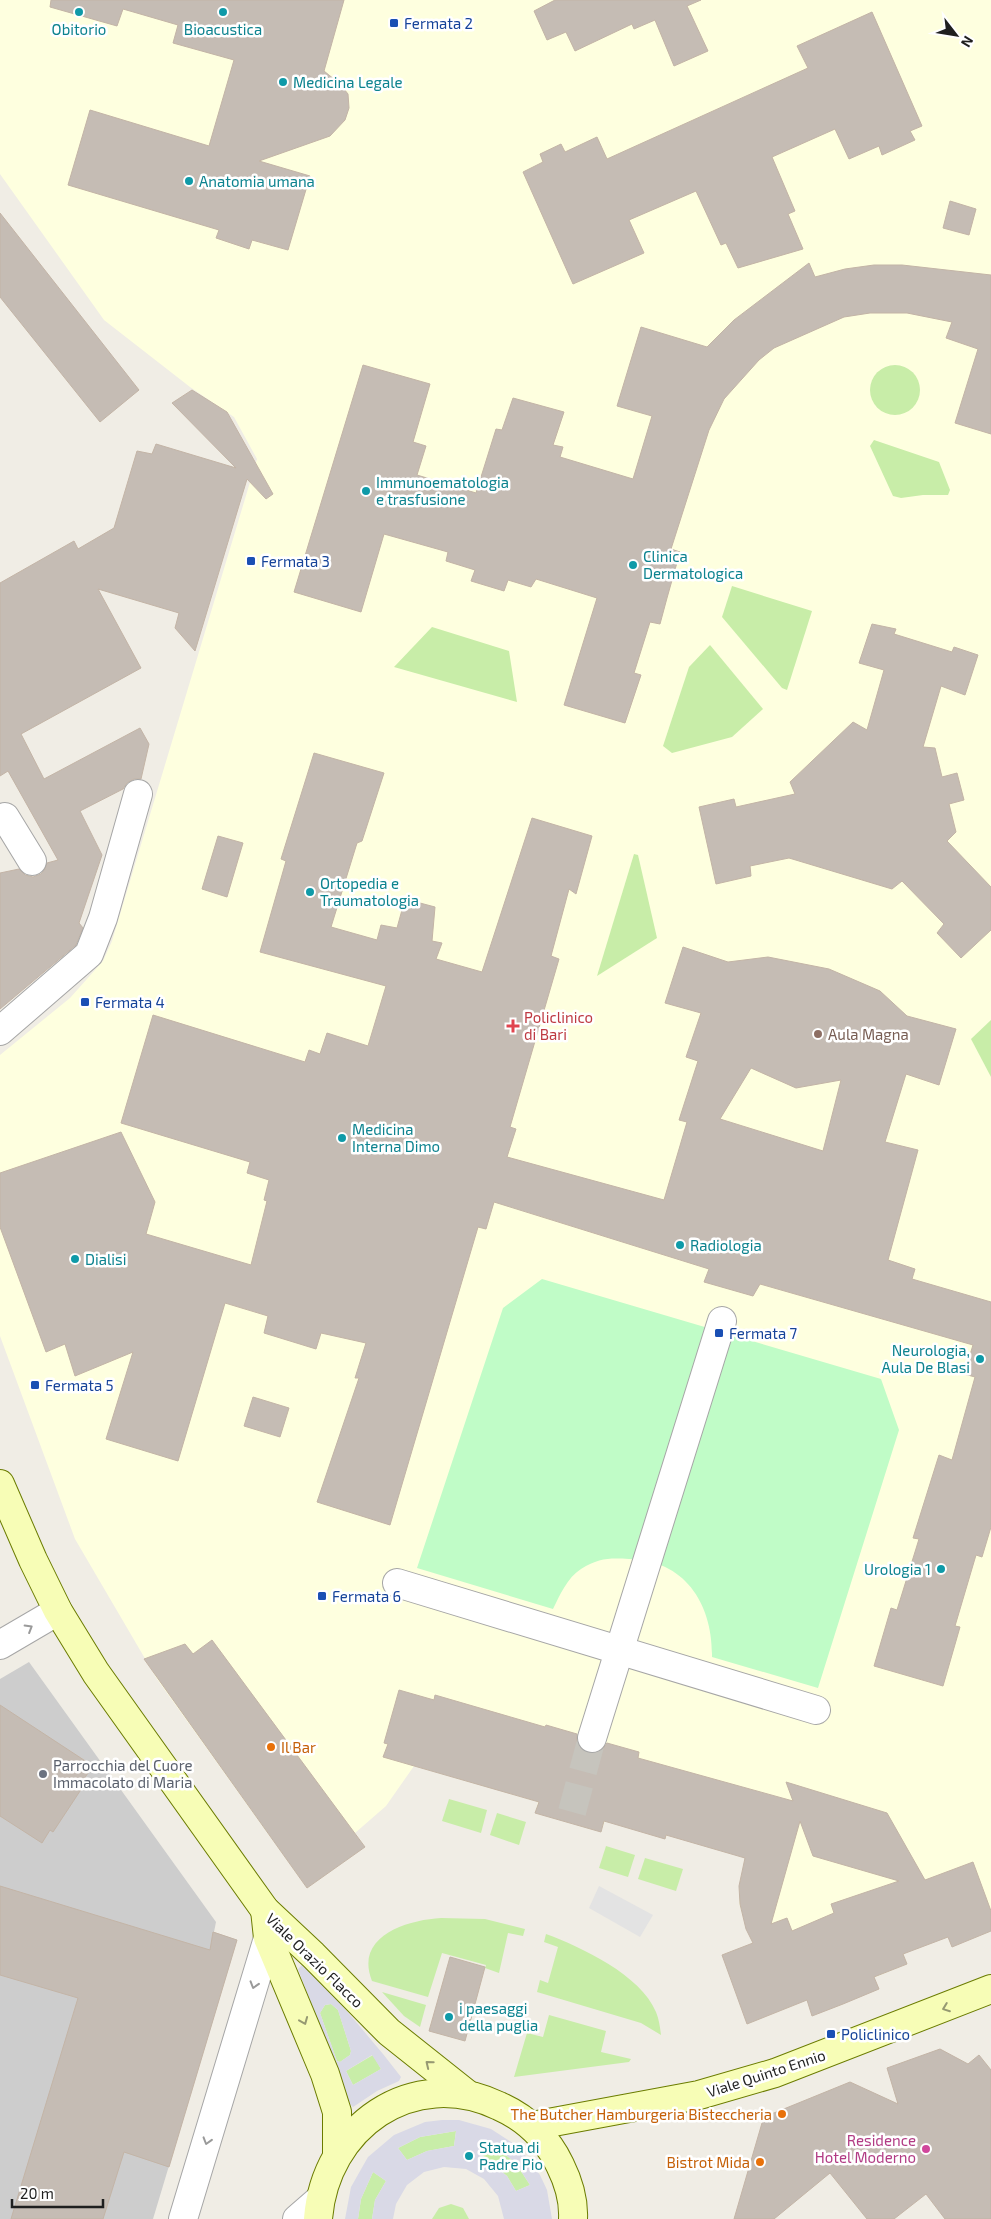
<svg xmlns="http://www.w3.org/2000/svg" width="991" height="2219" viewBox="0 0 991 2219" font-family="'Exo 2',sans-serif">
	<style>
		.education { fill: #feffdf }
		.religious { fill: #cdcdcd }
		.grass { fill: #c8eda8 }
		.park { fill: #c0fcc7 }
		.parking { fill: #e3e3e3 }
		.plaza { fill: #d9d9e6; fill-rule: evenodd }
		.building { fill: #c5bcb4; stroke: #c3b4a6; fill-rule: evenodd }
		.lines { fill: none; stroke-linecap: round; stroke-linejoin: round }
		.street-tunnel { stroke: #c6c4bd; stroke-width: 28; stroke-dasharray: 28 14; stroke-linecap: butt }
		.street-casing { stroke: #a6a6a6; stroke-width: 30 }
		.secondary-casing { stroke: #6b7c00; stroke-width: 30 }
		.street { stroke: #fff; stroke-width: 28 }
		.secondary { stroke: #f7fdb6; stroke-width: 28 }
		.oneway { stroke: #9a9a9a }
		.oneway2 { stroke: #969972 }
		.culture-dot { fill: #0f9aa8; stroke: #fff; stroke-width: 2 }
		.transit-dot { fill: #1a4fb4; stroke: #fff; stroke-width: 2 }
		.health-dot { fill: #e0444e; stroke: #fff; stroke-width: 2 }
		.education-dot { fill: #8d6e63; stroke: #fff; stroke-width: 2 }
		.food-dot { fill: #e8710a; stroke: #fff; stroke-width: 2 }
		.worship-dot { fill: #6b7280; stroke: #fff; stroke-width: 2 }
		.hotel-dot { fill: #d1479c; stroke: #fff; stroke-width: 2 }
		.labels { text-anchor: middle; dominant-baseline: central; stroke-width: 5; stroke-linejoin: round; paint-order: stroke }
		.transit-label { font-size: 15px; fill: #164399; stroke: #fff; text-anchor: start }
		.culture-label { font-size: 15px; fill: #0d838f; stroke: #fff; text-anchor: start }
		.health-label { font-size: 15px; fill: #be3a42; stroke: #fff; text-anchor: start }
		.education-label { font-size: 15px; fill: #785e54; stroke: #fff; text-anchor: start }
		.food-label { font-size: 15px; fill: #c56008; stroke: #fff; text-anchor: end }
		.worship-label { font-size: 15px; fill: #5b616d; stroke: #fff; text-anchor: start }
		.street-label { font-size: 15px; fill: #1f1f1f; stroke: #fff }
		.hotel-label { font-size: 15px; fill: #b23c85; stroke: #fff; text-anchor: end }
	</style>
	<rect width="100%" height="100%" fill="#f0ede5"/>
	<!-- education -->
	<polygon class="education" points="0,0 991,0 991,1931 953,1946 948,1937 903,1953 907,1964 840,1992 792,1997 795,2005 747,2024 755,1942 752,1941 744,1919 739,1903 739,1886 747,1854 733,1849 731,1854 667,1835 665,1839 605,1821 601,1832 535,1813 538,1802 414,1766 386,1806 355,1833 365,1847 307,1888 157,1679 75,1539 0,1336 0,1055 70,998 103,961 112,941 257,459 234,417 190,387 104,320 0,174"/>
	<!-- religious -->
	<polygon class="religious" points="29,1662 216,1922 214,1932 237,1940 153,2219 0,2219 0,1679"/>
	<!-- grass -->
	<g class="grass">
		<circle cx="895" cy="390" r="25"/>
		<polygon points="874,440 939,462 950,490 948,495 923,495 901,498 893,496 870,446"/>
		<polygon points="732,586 812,611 787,690 782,688 722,617"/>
		<polygon points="432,627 509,651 517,702 394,667"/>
		<polygon points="710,645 763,709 732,737 672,753 663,746 689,667"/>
		<polygon points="634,854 638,855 657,938 597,976"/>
		<polygon points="991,1020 991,1077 971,1039"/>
		<polygon points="449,1799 487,1810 481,1833 442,1821"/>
		<polygon points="497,1813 526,1822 519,1845 490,1835"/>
		<polygon points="606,1846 635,1855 628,1877 599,1868"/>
		<polygon points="645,1858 683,1869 676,1891 638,1879"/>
		<path d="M441,1918l44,1 40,10 -2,7 -15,-3 -9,40 -14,-5 1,-3 -44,-12 -14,44 -56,-16c-18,-45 35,-61 69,-63z"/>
		<path d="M546,1934c35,13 95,41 110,78 3,7 4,15 5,23l-20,-12 -104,-31 3,-12 8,3 10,-36 -14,-5z"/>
		<polygon points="382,1992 426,2005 420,2027 404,2016"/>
		<polygon points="331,2004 338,2010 351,2051 350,2055 340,2062 337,2061 320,2013 325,2005"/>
		<polygon points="549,2015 606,2031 601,2052 631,2059 629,2062 514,2077 527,2033 543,2037"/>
		<polygon points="373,2055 381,2069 353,2085 346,2071"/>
		<polygon points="456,2131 454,2146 427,2151 407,2160 398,2148 420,2137"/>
		<polygon points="489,2143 515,2162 530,2185 516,2191 507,2176 481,2155"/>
		<polygon points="373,2172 386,2181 375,2200 372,2219 358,2219 361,2199"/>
		<polygon points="451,2204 463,2208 469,2219 432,2219 439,2208"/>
	</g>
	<!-- park -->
	<path class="park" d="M542,1279l339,100 18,51 -81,258 -106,-31c1,-53 -27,-97 -83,-98 -20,-1 -30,-1 -48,10 -14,9 -21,26 -28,40l-136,-41 86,-260z"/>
	<!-- parking -->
	<polygon class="parking" points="599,1886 653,1915 640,1937 589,1908"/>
	<!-- plaza -->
	<g class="plaza">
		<path d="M302,1965h5l6,6 70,83 18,23 -2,4 -22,10 -24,16 -3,-3 -52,-135zM331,2004l7,6 13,41 -1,4 -10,7 -3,-1 -17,-48 5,-8zM372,2055l9,14 -28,16 -7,-14z"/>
		<path d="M442,2120h17l32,9 28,18 21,28 7,15 5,29h-48l-6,-23 -14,-17 -18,-10 -22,-2 -20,5 -17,13 -11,19 -3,15h-21l3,-19 11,-19 -13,-9 -12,27 -3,20h-13l6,-32 17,-30 26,-22 31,-13zM456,2131l-2,15 -27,5 -20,9 -9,-12 22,-11zM489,2143l26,19 15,23 -14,6 -9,-15 -25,-21z"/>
	</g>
	<!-- building -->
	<g class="building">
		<polygon points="51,0 344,0 324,71 340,84 348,94 349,108 345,120 330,136 259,161 310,176 288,250 252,240 249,249 216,238 219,230 68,185 90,110 209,146 234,60 173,43 178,25 123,9 117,26 50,7"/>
		<polygon points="555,0 701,0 687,6 708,51 674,66 655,20 634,29 632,24 575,51 566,32 547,40 534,11"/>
		<polygon points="872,12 922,126 910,131 915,140 882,155 879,146 849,159 835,129 772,157 795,211 788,214 803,249 738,268 726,243 721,245 696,191 629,220 644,253 573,284 523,172 543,162 540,154 561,144 565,152 597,137 607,159 808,68 797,46"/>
		<polygon points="950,201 976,209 969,235 943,228"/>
		<polygon points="0,213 139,390 100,422 0,297"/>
		<polygon points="809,263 815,277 845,269 874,265 902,265 991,275 991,434 955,423 978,349 946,338 952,322 907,313 870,313 844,317 774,348 759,360 724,399 709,430 671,549 680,552 667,598 660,624 650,622 634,673 641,675 625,723 564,705 597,598 536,579 531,587 508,580 504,591 471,581 475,570 446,561 448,552 384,534 361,612 294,592 363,365 430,384 413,442 426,446 417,475 476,493 496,429 502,430 513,398 564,412 553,445 563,447 560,457 633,479 652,416 617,406 641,327 707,347 734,320"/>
		<polygon points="192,390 227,412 273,494 266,499 247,479 195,651 175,628 179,613 98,589 141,668 21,734 44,779 140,728 149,744 141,779 134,779 127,783 123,789 80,811 102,855 79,923 83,928 76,945 0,1009 0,873 19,869 25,875 33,877 41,874 45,869 47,863 58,860 8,771 0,776 0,583 74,541 78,549 114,528 137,451 152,454 156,444 236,468 172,403"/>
		<polygon points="872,624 896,629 894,634 952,652 954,647 978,655 965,695 941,686 923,747 935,748 942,777 957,773 964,800 949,804 956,832 947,841 991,887 991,930 961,958 937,933 944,924 902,881 892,889 789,858 750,866 751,876 716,884 699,807 734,799 736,807 795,794 790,782 853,722 867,730 884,670 859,663"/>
		<path d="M314,753l70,20 -22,68 -5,2 -26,84 46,13 4,-15 16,3 8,-29 30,8 -3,34 10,2 -6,16 46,13 50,-154 60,18 -16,58 -7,-5 -18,67 8,3 -49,168 6,2 -9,28 157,43 23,-78 -8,-2 19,-59 -12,-4 15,-44 -36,-10 18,-56 45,15 40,-5 61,12 51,22 27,25 49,13 -17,56 -33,-11 -21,68 33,8 -30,110 27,9 -3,10 79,23v225l-9,30 -6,-2 -21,71 5,1 -17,59 -69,-20 17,-58 6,2 22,-71 -6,-1 26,-83 13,5 23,-83 -11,-3 9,-29 -213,-61 -7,12 -49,-14 5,-13 -215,-67 -8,27 -8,-2 -88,298 -73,-23 42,-124h-4l11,-35 -45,-10 -5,16 -52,-16 4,-17 -43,-13 -47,158 -72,-22 27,-87 -58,24 -10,-32 -19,8 -46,-125v-54l121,-41 34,70 -9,32 105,31 16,-64 -3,-1 5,-20 -22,-7 3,-11 -129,-39 32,-108 152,47 4,-12 11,4 7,-21 41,13 18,-60 -126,-34 26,-91 -5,-2zM751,1068l45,20 45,-8 -18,71 -103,-32z"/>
		<polygon points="218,836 243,843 227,897 202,889"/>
		<polygon points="253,1397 289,1408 280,1437 244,1426"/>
		<polygon points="212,1640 365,1847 307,1888 144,1659 185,1644 193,1654"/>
		<path d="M399,1690l35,10 1,-5 110,32 1,-2 31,9v8l3,6 8,5h8l6,-3 5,-7 32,9 -1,6 155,43 -7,-19 101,31 38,67 48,-18 18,49v20l-39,16 -4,-10 -45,17 4,10 -33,13 5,12 -36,15 -31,12 -5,-16 -60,24 -25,-69 31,-12 -7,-14 -6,-25 -1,-18 6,-28 -79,-23 -1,4 -61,-18 -3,11 -66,-19 4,-11 -156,-45 5,-13 -4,-1zM800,1821l13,35 86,25 -68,23 3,9 -42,18 -5,-13 -16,6z"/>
		<polygon points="0,1705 93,1766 81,1783 84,1785 53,1832 50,1830 42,1843 0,1816"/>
		<polygon points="0,1886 210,1950 213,1932 237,1940 169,2167 124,2152 103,2219 11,2219 78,1998 0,1975"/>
		<polygon points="450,1957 485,1967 465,2041 429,2031"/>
		<polygon points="940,2049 968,2064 979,2055 991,2070 991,2219 945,2219 926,2194 894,2219 867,2219 830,2173 774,2219 734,2219 762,2123 769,2115 850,2082 898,2104 887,2068"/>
	</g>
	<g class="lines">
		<!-- street-tunnel -->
		<polyline class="street-tunnel" points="572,1812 592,1738"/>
		<!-- street casing -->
		<g class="street-casing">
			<g id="street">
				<polyline points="0,820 5,817 32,861"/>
				<polyline points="0,1031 89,954 103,918 138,794"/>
				<polyline points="397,1583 816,1710"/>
				<polyline points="0,1645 58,1611"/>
				<polyline points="592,1738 722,1321"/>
				<polyline points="183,2219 268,1938"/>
				<polyline points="297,2219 320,2199"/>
			</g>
		</g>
		<!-- secondary casing -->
		<g class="secondary-casing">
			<g id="secondary">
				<polyline points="0,1484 33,1560 58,1611 96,1673 265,1910 313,1955 389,2032 467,2094"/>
				<polyline points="265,1910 268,1938 325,2074 337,2112 337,2153"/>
				<polyline points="532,2126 699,2095 775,2073 991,1989"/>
				<path d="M318,2219c7,-92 94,-154 181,-113 27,12 48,32 61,59 8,16 14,35 13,54"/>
			</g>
		</g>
		<!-- street -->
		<use href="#street" class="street"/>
		<!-- secondary -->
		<use href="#secondary" class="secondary"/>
	</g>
	<!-- one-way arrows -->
	<defs><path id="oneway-chevron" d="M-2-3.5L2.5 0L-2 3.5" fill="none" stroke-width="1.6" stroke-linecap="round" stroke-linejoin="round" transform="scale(1.25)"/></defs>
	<g class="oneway">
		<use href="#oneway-chevron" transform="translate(29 1628) rotate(-31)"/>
		<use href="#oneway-chevron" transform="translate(254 1985) rotate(107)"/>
		<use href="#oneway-chevron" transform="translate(207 2141) rotate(107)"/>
	</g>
	<g class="oneway2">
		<use href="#oneway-chevron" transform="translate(946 2008) rotate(159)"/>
		<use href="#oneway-chevron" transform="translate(304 2021) rotate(68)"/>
		<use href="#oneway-chevron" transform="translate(429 2064) rotate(-141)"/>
	</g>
	<!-- markers -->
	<g class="culture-dot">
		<circle cx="79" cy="12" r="5"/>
		<circle cx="223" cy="12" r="5"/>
		<circle cx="283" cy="82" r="5"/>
		<circle cx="189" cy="181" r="5"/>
		<circle cx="366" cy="491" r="5"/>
		<circle cx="633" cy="565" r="5"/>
		<circle cx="310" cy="892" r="5"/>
		<circle cx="342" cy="1138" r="5"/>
		<circle cx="680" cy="1245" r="5"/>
		<circle cx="75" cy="1259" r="5"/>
		<circle cx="980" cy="1359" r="5"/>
		<circle cx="941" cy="1569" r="5"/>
		<circle cx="449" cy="2017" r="5"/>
		<circle cx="469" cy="2156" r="5"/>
	</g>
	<g class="transit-dot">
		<rect x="389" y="18" width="10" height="10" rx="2.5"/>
		<rect x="246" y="556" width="10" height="10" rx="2.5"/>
		<rect x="80" y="997" width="10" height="10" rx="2.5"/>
		<rect x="714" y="1328" width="10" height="10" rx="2.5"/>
		<rect x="30" y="1380" width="10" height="10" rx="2.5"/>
		<rect x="317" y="1591" width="10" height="10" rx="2.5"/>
		<rect x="826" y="2029" width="10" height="10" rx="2.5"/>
	</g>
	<path class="health-dot" d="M510.5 1018.5h5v5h5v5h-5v5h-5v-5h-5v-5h5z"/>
	<circle class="education-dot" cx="818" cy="1034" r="5"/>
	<g class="food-dot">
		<circle cx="271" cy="1747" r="5"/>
		<circle cx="782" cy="2114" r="5"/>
		<circle cx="760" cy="2162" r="5"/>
	</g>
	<circle class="worship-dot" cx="43" cy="1774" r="5"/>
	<circle class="hotel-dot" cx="926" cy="2149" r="5"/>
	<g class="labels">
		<!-- transit labels -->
		<g class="transit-label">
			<text x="404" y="23">Fermata 2</text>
			<text x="261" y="561">Fermata 3</text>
			<text x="95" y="1002">Fermata 4</text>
			<text x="729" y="1333">Fermata 7</text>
			<text x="45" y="1385">Fermata 5</text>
			<text x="332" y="1596">Fermata 6</text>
			<text x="841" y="2034">Policlinico</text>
		</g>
		<!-- culture labels -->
		<g class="culture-label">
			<text x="79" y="29" text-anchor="middle">Obitorio</text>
			<text x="223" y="29" text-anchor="middle">Bioacustica</text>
			<text x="293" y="82">Medicina Legale</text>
			<text x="199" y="181">Anatomia umana</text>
			<text x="376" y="482">Immunoematologia<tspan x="376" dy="17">e trasfusione</tspan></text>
			<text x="643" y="556">Clinica<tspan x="643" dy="17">Dermatologica</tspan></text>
			<text x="320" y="883">Ortopedia e<tspan x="320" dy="17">Traumatologia</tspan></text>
			<text x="352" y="1129">Medicina<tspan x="352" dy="17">Interna Dimo</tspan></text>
			<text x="690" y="1245">Radiologia</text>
			<text x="85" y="1259">Dialisi</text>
			<text x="970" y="1350" text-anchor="end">Neurologia,<tspan x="970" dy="17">Aula De Blasi</tspan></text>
			<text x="931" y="1569" text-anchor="end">Urologia 1</text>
			<text x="459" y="2008">i paesaggi<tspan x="459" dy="17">della puglia</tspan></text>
			<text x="479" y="2147">Statua di<tspan x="479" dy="17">Padre Pio</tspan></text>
		</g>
		<!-- health labels -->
		<g class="health-label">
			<text x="524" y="1017">Policlinico<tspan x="524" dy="17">di Bari</tspan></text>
		</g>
		<!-- education labels -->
		<g class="education-label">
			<text x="828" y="1034">Aula Magna</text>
		</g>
		<!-- food labels -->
		<g class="food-label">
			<text x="281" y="1747" text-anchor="start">Il Bar</text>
			<text x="772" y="2114">The Butcher Hamburgeria Bisteccheria</text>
			<text x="750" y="2162">Bistrot Mida</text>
		</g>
		<!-- worship labels -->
		<g class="worship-label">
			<text x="53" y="1765">Parrocchia del Cuore<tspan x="53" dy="17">Immacolato di Maria</tspan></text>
		</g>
		<!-- street labels -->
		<g class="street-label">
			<text transform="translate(315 1960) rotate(44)">Viale Orazio Flacco</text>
			<text transform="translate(766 2073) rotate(-18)">Viale Quinto Ennio</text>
		</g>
		<!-- hotel labels -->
		<g class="hotel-label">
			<text x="916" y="2140">Residence<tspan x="916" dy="17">Hotel Moderno</tspan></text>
		</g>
	</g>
	<!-- north arrow -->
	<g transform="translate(956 35) rotate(121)" stroke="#ffffff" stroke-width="4" paint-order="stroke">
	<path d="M0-4L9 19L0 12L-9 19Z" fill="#1f1f1f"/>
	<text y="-8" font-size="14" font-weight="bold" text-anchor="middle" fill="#1f1f1f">N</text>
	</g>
	<!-- scale -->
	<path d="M12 2199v8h91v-8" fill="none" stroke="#1f1f1f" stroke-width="2.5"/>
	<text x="20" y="2199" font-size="15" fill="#1f1f1f" stroke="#ffffff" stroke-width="4" paint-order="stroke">20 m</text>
</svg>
